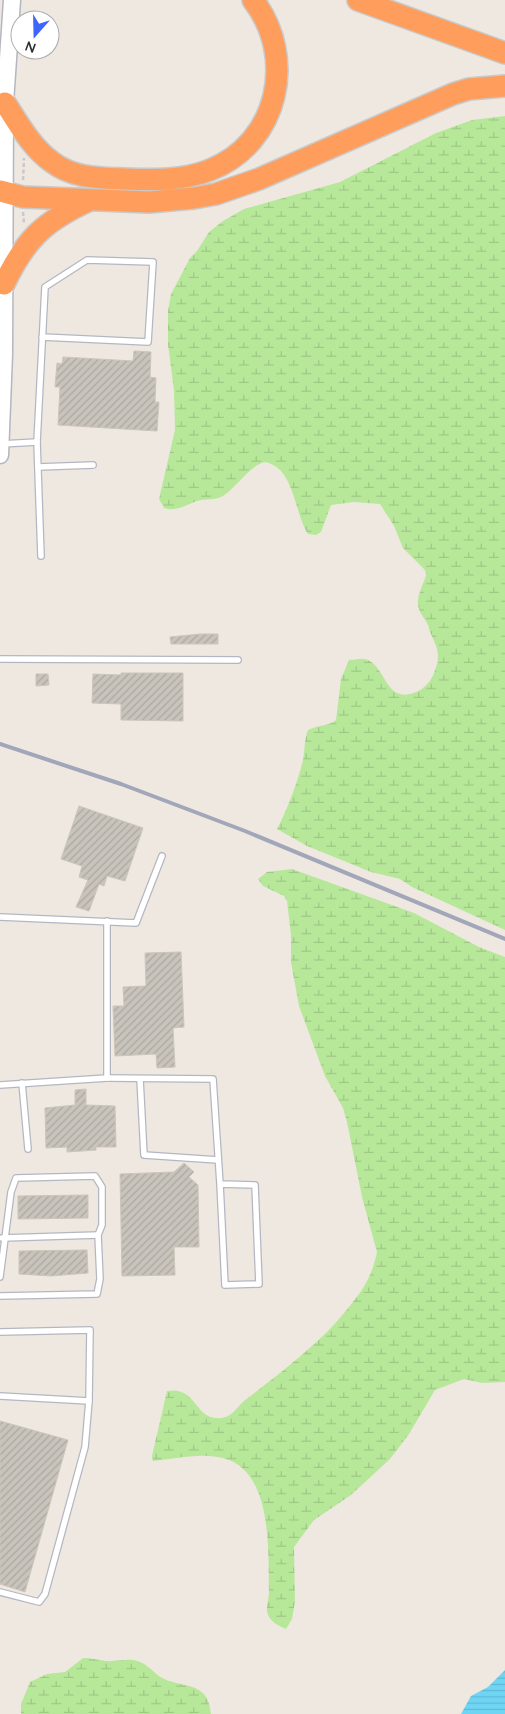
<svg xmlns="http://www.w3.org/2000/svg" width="505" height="1714" viewBox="0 0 505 1714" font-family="Quicksand,sans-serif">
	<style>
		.wetland { fill: url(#wetland-marsh) }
		.water { fill: url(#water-rules) }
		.building { fill: url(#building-hatch); stroke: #ccc5b9 }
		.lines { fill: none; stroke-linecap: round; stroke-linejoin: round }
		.lane-casing { stroke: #b4b7c2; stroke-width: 8 }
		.secondary-casing { stroke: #b4b7c2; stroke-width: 19 }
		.highway-casing { stroke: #c9c9c9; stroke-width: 24 }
		.path { stroke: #c9c9c9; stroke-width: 2.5; stroke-dasharray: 4 2.5; stroke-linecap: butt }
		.lane { stroke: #fff; stroke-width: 5.5 }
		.secondary { stroke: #fff; stroke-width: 16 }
		.highway { stroke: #ff9e5c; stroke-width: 21 }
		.rail { stroke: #a2a6b9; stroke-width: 4 }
	</style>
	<defs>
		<pattern id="wetland-marsh" width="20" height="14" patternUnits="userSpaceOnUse" patternTransform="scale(1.25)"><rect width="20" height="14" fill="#b7e89a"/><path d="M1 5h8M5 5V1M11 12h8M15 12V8" fill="none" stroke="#9ec785"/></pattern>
		<pattern id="water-rules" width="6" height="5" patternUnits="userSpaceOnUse" patternTransform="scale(1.25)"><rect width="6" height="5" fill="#6fd5f5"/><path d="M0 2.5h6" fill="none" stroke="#60b7d2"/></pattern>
		<pattern id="building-hatch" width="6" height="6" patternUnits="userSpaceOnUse" patternTransform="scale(1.25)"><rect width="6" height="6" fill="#c8c3bb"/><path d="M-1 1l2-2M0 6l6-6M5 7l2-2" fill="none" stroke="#aca8a1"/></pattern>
	</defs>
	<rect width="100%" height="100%" fill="#efe8e0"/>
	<!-- wetland -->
	<g class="wetland">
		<path d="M505,116v814l-93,-43 -12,-8 -29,-7 -64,-26 -30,-17c11,-21 20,-45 26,-69 2,-11 1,-20 5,-30 9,-5 21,-4 28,-10l5,-41 8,-19c5,0 11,-2 15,-1 22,3 20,47 52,33 8,-3 15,-11 18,-19 7,-18 4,-23 -3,-39 -2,-3 -2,-8 -4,-11 -4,-7 -8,-10 -9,-19 -1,-9 6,-21 8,-29l-1,-5 -22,-22 -9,-22 -14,-22 -26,-2 -23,3 -10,27 -5,3 -8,-1c-14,-21 -13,-66 -43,-72 -15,3 -28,25 -42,34 -9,5 -17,2 -26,5 -11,4 -21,11 -33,7l-5,-9 16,-69 -1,-39 -6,-47v-33l3,-17 19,-36 7,-7 12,-19 14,-11 21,-12 96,-27 96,-49 36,-13z"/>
		<path d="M292,869l122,44 65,34 26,10v425l-23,1 -18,-4 -29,11 -26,44 -19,25 -39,36 -37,25 -20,27 1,55 -3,17 -6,10c-7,-3 -15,-7 -18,-14 -3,-8 1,-15 1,-23 -1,-38 4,-115 -40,-132 -25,-9 -51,-1 -76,1l-1,-5 15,-65c29,-5 28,27 50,27 3,1 8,-1 11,-2 6,-3 11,-11 17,-16 28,-21 56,-43 82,-68 10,-10 23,-26 32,-38 9,-12 15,-27 18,-42l-15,-55 -15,-75 -4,-14 -18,-32 -26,-70 -8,-44v-27l-4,-34 -3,-5 -21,-10 -5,-7 9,-7z"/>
		<path d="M83,1658c8,0 16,2 23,3 9,1 22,-3 31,0 9,2 15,10 22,15 21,14 49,2 52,38h-190v-10l9,-22 17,-8 18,-2z"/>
	</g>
	<!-- water -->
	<polygon class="water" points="505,1670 505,1714 461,1714 471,1696 488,1687"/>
	<!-- building -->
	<g class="building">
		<polygon points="134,351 151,352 150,377 156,378 155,402 159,402 157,431 58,425 60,387 55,387 57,363 62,364 63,357 133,361"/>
		<polygon points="200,634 218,634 218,644 171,644 170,637"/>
		<polygon points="121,673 183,673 183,721 121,720 121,704 92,703 93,674 121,675"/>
		<polygon points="36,674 48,674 49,685 36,686"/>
		<polygon points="79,806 143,828 125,881 107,876 104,886 99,884 89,911 76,907 88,880 79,877 82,866 61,859"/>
		<polygon points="181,952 184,1027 173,1028 175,1067 157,1068 156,1054 115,1056 113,1006 124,1006 123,987 146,986 145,953"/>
		<polygon points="86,1089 86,1105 115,1106 116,1147 96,1147 96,1150 67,1152 67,1147 46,1148 45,1108 75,1105 75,1090"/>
		<polygon points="184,1163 194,1172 189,1177 198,1185 199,1247 174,1247 175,1275 122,1276 120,1174 174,1172"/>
		<polygon points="88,1195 88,1218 18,1219 18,1196"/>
		<polygon points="87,1250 88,1273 51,1276 19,1274 19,1251"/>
		<polygon points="0,1421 68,1440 25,1592 0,1584"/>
	</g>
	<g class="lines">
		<!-- lane casing -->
		<g class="lane-casing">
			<g id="lane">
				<polyline points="1,444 37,442"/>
				<polyline points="38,467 93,465"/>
				<polyline points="41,556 37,442 45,287 87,260 153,262 148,342 42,337"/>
				<polyline points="0,659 238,660"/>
				<polyline points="0,917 136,923 162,856"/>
				<polyline points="107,1078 213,1079 220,1184 255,1185 259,1284 225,1285 220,1184"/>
				<polyline points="140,1079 144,1155 218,1160"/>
				<polyline points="22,1083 28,1149"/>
				<polyline points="0,1085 107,1078 107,921"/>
				<polyline points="2,1238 98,1235"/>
				<polyline points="0,1277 11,1192 16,1178 95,1176 102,1187 102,1225 98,1235 100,1279 97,1294 0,1296"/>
				<polyline points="0,1332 90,1330 89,1401 0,1396"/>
				<polyline points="0,1592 39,1602 45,1594 85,1447 89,1401"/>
			</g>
		</g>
		<!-- secondary casing -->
		<g class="secondary-casing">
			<polyline id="secondary" points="0,455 4,354 5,103 12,0"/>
		</g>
		<!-- highway casing -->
		<g class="highway-casing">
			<g id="highway">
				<polyline points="358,0 505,53"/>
				<path d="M5,103c14,21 26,44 47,59 21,16 46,16 72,17 29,1 59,2 86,-9 69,-27 87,-113 43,-170"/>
				<polyline points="0,191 23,197 149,202 194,198 216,194 259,179 453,94 469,89 505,86"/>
				<path d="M4,284c21,-44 39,-62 84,-83"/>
			</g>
		</g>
		<!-- path -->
		<g class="path">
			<polyline points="23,180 24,158"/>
			<polyline points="23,212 24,224"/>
		</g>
		<!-- lane -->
		<use href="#lane" class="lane"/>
		<!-- secondary -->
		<use href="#secondary" class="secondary"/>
		<!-- highway -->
		<use href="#highway" class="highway"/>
		<!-- rail -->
		<polyline class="rail" points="0,744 121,784 245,831 505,939"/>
	</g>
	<!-- north arrow -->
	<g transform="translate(35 35) rotate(200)"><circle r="24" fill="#ffffff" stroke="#ababab"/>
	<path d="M0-4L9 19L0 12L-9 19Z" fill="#3e66ff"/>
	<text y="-8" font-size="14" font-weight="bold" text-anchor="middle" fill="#2e2e2e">N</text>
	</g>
</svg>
